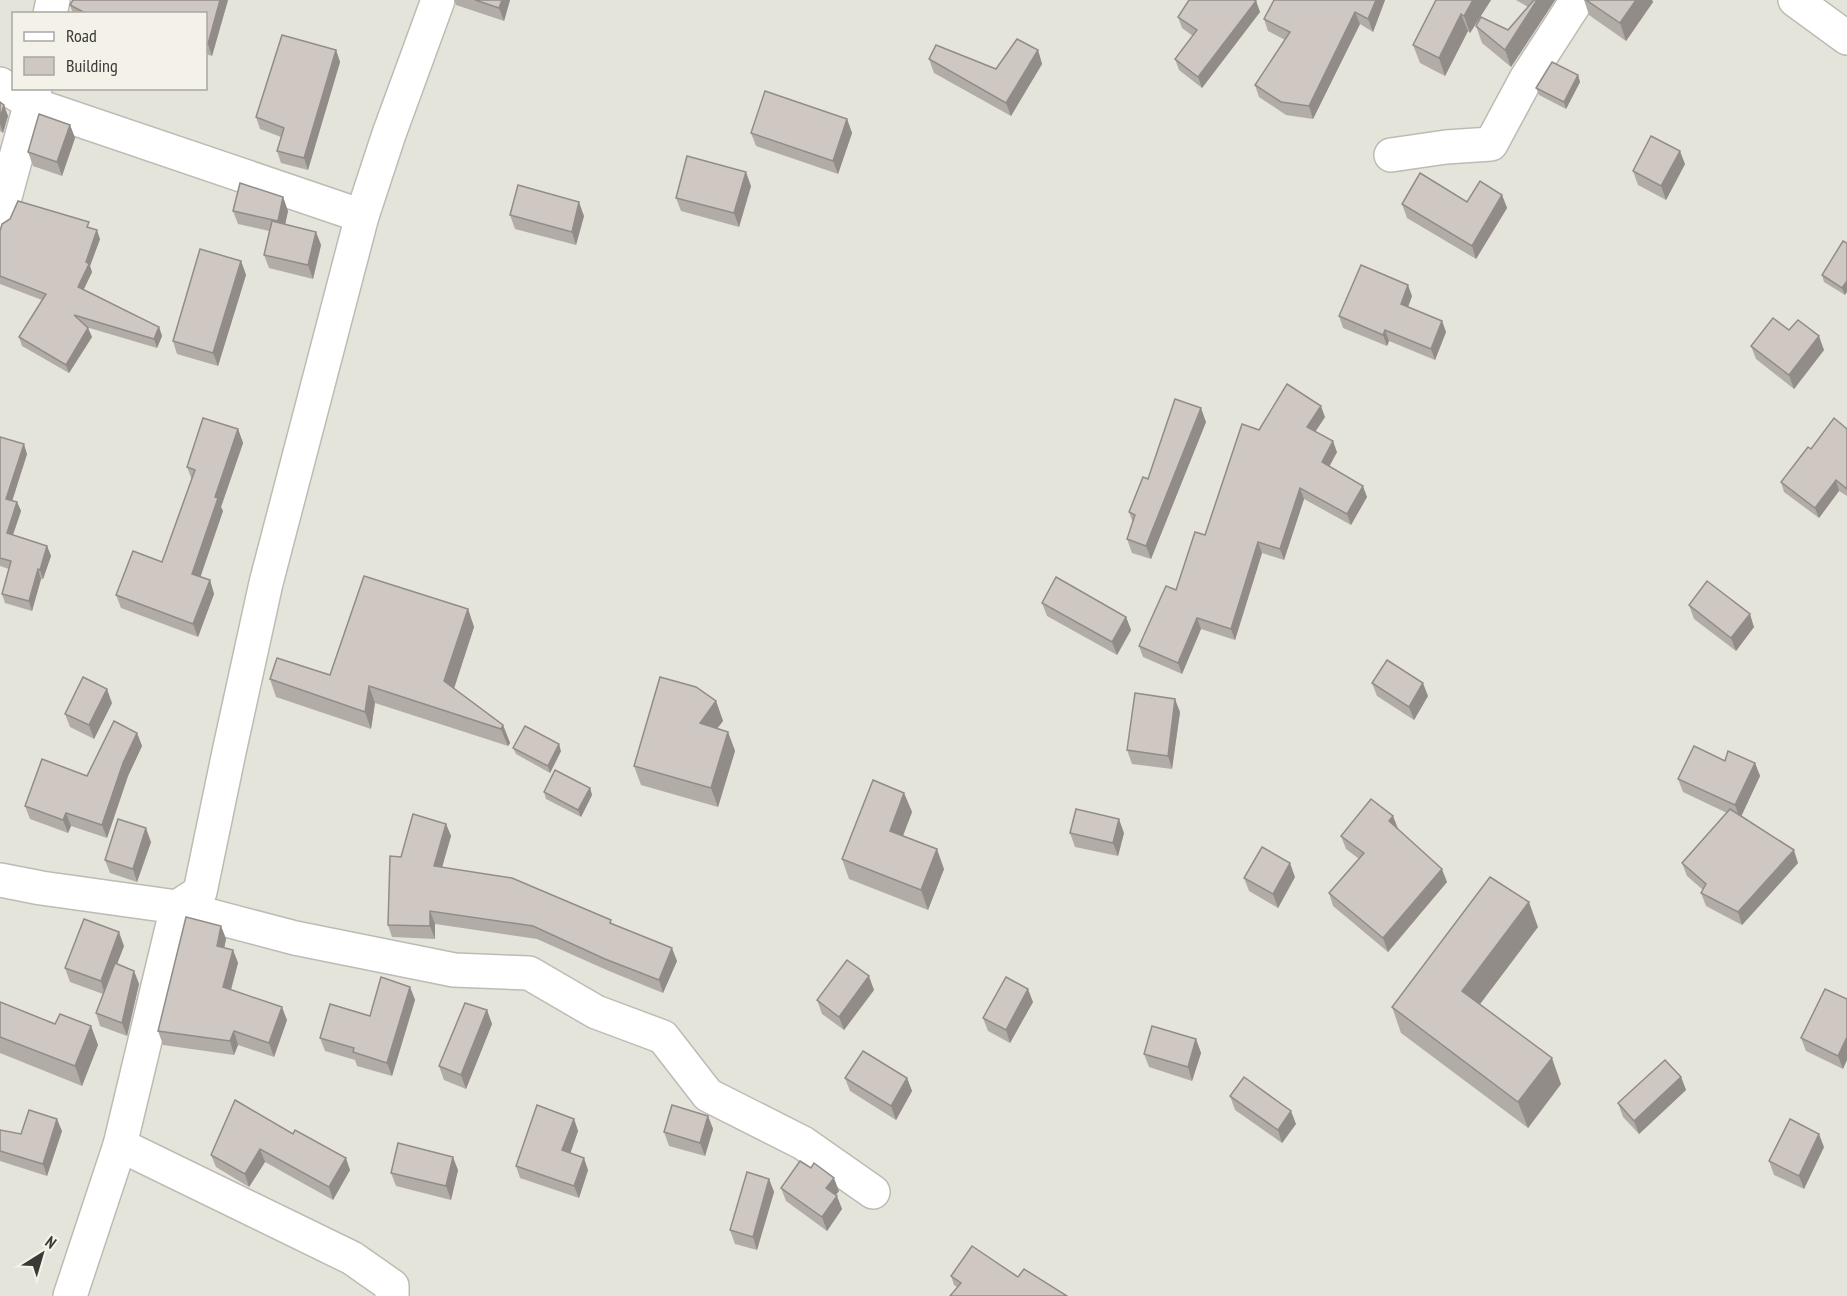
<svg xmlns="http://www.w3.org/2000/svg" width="1847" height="1296" viewBox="0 0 1847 1296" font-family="'PT Sans Narrow',sans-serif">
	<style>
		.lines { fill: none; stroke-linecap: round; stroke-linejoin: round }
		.minor-casing { stroke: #bdbbb3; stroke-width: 36 }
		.trunk-casing { stroke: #bdbbb3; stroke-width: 36 }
		.minor { stroke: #fff; stroke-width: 33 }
		.trunk { stroke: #fff; stroke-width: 33 }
		.wall { fill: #b2aca7 }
		.shaded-wall { fill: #918c88 }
		.building { fill: #cfc8c2; stroke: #918c88; stroke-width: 1.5 }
	</style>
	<rect width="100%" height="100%" fill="#e5e4db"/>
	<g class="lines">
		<!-- minor casing -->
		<g class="minor-casing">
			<g id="minor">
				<polyline points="50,14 53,0"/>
				<polyline points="0,84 32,104 362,216"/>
				<polyline points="1391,155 1446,147 1491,144 1526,79 1577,0"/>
				<polyline points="0,215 35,88"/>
				<polyline points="0,880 41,888 177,907 295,938 454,970 529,973 596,1012 663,1037 708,1095 803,1143 873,1192"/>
				<polyline points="120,1145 352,1258 392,1286 392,1296"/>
				<polyline points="70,1296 120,1145 177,907 200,892 229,752 266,583 362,216 389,134 438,0"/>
			</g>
		</g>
		<!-- trunk casing -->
		<g class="trunk-casing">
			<polyline id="trunk" points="1795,0 1847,38"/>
		</g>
		<!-- minor -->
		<use href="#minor" class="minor"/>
		<!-- trunk -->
		<use href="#trunk" class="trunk"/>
	</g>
	<!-- wall -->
	<g class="wall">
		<polygon points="73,0 228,0 212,56 206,54 206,14 73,14 70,5"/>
		<polygon points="454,0 510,0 504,21 456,5"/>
		<polygon points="1385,0 1373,32 1360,24 1313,119 1286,115 1259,97 1255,85 1285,40 1268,31 1264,19"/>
		<polygon points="1436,0 1491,0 1470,33 1468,31 1445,76 1420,63 1413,45"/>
		<polygon points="1516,0 1555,0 1511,67 1482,43 1476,26 1508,30 1528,7"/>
		<polygon points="1584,0 1652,0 1653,2 1626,41 1589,15"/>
		<polygon points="1256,1 1260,12 1202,88 1179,70 1175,59 1193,36 1182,28 1178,17"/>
		<polygon points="336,50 340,62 308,170 281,163 277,151 281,137 260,129 256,117"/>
		<polygon points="1038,50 1042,64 1011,116 934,73 929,59 996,69"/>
		<polygon points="1578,75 1580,82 1566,109 1539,95 1536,88"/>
		<polygon points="0,102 8,116 3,133 0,131"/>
		<polygon points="847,119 852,133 838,174 756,146 751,133"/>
		<polygon points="70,125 75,138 62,176 33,166 28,152"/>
		<polygon points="1685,164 1666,200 1638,185 1633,171"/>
		<polygon points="751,186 739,227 681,211 676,198"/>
		<polygon points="1502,195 1507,208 1476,259 1407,218 1402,204 1467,202"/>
		<polygon points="283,197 288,211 285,224 316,232 321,245 313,279 269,268 264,255 269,231 238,224 233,211"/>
		<polygon points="510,215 584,216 576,245 515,229"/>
		<polygon points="91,228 100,239 90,266 92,272 84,289 159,327 162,336 157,348 86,327 88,328 92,337 69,373 22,346 19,337 42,300 0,284 0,231"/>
		<polygon points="1843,241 1845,295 1824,282 1822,275"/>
		<polygon points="241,261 246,275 218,366 177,354 173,341"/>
		<polygon points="1412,296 1408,307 1442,321 1446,332 1435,360 1389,341 1387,346 1343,328 1339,316"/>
		<polygon points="1789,330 1824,350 1794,389 1756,359 1751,346"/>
		<polygon points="1325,417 1315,432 1337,452 1329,466 1367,497 1351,525 1304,499 1284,560 1262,553 1235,640 1201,629 1182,674 1143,657 1139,646 1176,590 1259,430"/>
		<polygon points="1206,422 1151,559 1132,553 1127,539 1133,523 1129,512 1148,479"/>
		<polygon points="238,429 243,443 221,507 223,511 200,577 210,580 214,594 198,637 121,608 116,595 162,562 192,480 187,467"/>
		<polygon points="1847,429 1847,496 1839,491 1819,518 1784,492 1781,482 1811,449"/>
		<polygon points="0,437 27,454 12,500 17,502 21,511 13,535 47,546 51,556 43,579 41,579 32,611 5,603 2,594 9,569 0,566"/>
		<polygon points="1042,603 1126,617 1131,630 1117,655 1047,616"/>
		<polygon points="1689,605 1754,627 1736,651 1694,619"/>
		<polygon points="468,609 474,627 454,688 503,725 510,743 508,746 375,703 371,729 276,697 270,679 330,675"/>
		<polygon points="1372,683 1428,696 1414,720 1377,696"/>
		<polygon points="716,701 723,721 717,728 728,732 735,751 718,807 641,785 634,766"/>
		<polygon points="112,703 94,739 70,727 65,714"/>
		<polygon points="1180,712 1172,769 1132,764 1127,750"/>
		<polygon points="137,733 142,746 128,776 107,838 71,826 68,833 30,819 25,806 87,776"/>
		<polygon points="513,748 561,751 550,773 516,754"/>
		<polygon points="1725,761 1755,763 1760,776 1741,816 1798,863 1742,925 1706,906 1701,893 1703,890 1687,876 1682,863 1727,813 1683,792 1678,779"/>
		<polygon points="590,788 592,795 581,817 546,799 544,792"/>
		<polygon points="904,793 912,812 903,836 944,869 928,910 849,879 842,859"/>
		<polygon points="1393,816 1398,829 1447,882 1388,952 1333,906 1329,893 1359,859 1346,849 1341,836"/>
		<polygon points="446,824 451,836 442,867 612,924 677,961 663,993 609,971 537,939 435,924 435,939 392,937 388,925 401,857"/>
		<polygon points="1070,833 1124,833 1118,856 1075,847"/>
		<polygon points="151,842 137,882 110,873 105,860"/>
		<polygon points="1295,877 1278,908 1249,891 1244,878"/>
		<polygon points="221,926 226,939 224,948 233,950 238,963 231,990 287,1020 274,1057 238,1045 234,1055 163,1045 158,1031"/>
		<polygon points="1538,927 1480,1004 1561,1084 1528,1128 1401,1033 1392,1007"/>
		<polygon points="124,946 117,964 134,971 139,984 127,1036 100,1026 96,1013 103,994 70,982 65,968"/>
		<polygon points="410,987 415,1000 392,1076 357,1066 355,1060 325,1051 320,1038 370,1016"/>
		<polygon points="874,990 844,1030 822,1014 817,1000"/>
		<polygon points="1847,999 1843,1069 1806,1051 1801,1038"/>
		<polygon points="0,1002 55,1024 91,1026 98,1045 82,1086 0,1053"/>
		<polygon points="1033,1002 1010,1043 988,1031 983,1018"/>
		<polygon points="487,1010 492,1024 466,1089 444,1080 439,1066"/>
		<polygon points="1196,1039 1201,1053 1192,1081 1149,1067 1144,1054"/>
		<polygon points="1681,1077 1686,1090 1639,1134 1623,1117 1618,1103"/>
		<polygon points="845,1078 907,1078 912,1091 896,1120 850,1091"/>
		<polygon points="1230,1096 1296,1124 1282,1143 1235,1110"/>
		<polygon points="235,1100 350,1170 333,1200 265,1162 249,1187 216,1167 211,1155"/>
		<polygon points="708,1116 713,1129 705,1156 669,1146 664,1132"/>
		<polygon points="574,1119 578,1131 570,1153 588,1170 579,1198 520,1178 516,1166"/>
		<polygon points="0,1130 21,1134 62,1131 47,1176 0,1161"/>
		<polygon points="1824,1147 1804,1189 1774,1175 1769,1161"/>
		<polygon points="458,1170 451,1200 396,1186 391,1173"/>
		<polygon points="769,1179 774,1192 757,1250 735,1244 730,1230"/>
		<polygon points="781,1188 839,1191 836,1195 842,1209 827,1231 786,1201"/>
		<polygon points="951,1276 1018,1277 957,1287 954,1285"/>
	</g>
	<!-- shaded-wall -->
	<g class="shaded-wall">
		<polygon points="220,0 228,0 212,56 208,44"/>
		<polygon points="502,0 510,0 504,21 499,8"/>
		<polygon points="1376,0 1385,0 1373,32 1368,19"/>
		<polygon points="1473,0 1491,0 1470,33 1464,16"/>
		<polygon points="1537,0 1555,0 1511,67 1505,50"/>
		<polygon points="1636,0 1652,0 1653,2 1626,41 1620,23"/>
		<polygon points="1256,1 1260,12 1202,88 1198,77"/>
		<polygon points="1355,12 1360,24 1313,119 1309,106"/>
		<polygon points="1461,14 1468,31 1445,76 1439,58"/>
		<polygon points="336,50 340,62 308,170 304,158"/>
		<polygon points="1038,50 1042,64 1011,116 1006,103"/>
		<polygon points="1578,75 1580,82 1566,109 1564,102"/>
		<polygon points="4,105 8,116 3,133 0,124 0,118"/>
		<polygon points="847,119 852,133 838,174 833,161"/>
		<polygon points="70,125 75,138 62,176 57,162"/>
		<polygon points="1680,151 1685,164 1666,200 1661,186"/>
		<polygon points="746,172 751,186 739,227 734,213"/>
		<polygon points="1502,195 1507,208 1476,259 1472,246"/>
		<polygon points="283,197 288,211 283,235 278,221"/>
		<polygon points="579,202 584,216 576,245 572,232"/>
		<polygon points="97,230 100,239 90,266 92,272 81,295 78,287"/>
		<polygon points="316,232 321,245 313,279 308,265"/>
		<polygon points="241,261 246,275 218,366 213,353"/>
		<polygon points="1847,281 1847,292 1845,295 1842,288"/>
		<polygon points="1408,285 1412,296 1405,315 1401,304"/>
		<polygon points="1442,321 1446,332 1435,360 1431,349"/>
		<polygon points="159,327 162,336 157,348 154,339"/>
		<polygon points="88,328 92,337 69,373 66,365"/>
		<polygon points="1385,330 1389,341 1387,346 1383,335"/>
		<polygon points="1819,336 1824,350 1794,389 1789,375"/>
		<polygon points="1321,406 1325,417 1311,438 1307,427"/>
		<polygon points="1201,408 1206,422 1151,559 1146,546"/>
		<polygon points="238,429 243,443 221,507 223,511 197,587 192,574 215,497"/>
		<polygon points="1333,441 1337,452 1326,473 1322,462"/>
		<polygon points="24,444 27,454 10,508 6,499"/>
		<polygon points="1836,480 1839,491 1819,518 1815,508"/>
		<polygon points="1363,486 1367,497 1351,525 1347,514"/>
		<polygon points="1300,488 1304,499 1284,560 1280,549"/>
		<polygon points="17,502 21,511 10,543 7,533"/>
		<polygon points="1258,542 1262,553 1235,640 1231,629"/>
		<polygon points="47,546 51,556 43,579 40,570"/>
		<polygon points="38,569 41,579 32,611 29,601"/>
		<polygon points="210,580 214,594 198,637 193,624"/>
		<polygon points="468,609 474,627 451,698 444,681"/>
		<polygon points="1750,614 1754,627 1736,651 1731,638"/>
		<polygon points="1126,617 1131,630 1117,655 1112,642"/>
		<polygon points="1197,618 1201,629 1182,674 1178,663"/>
		<polygon points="1423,683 1428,696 1414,720 1409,707"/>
		<polygon points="369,686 375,703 371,729 365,712"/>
		<polygon points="107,689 112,703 94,739 89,725"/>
		<polygon points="1175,699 1180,712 1172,769 1168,756"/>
		<polygon points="716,701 723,721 707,742 700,723"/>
		<polygon points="503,725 510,743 508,746 501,729"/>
		<polygon points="728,732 735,751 718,807 711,788"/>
		<polygon points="137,733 142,746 128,776 107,838 102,825 123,763"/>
		<polygon points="559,744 561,751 550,773 548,766"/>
		<polygon points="1755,763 1760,776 1740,819 1735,805"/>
		<polygon points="590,788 592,795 581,817 578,810"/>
		<polygon points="904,793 912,812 897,851 890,831"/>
		<polygon points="66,813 71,826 68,833 63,820"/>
		<polygon points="1393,816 1398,829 1389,821"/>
		<polygon points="1119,819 1124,833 1118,856 1113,843"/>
		<polygon points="446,824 451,836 439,878 434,866"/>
		<polygon points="146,828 151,842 137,882 133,869"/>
		<polygon points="937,849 944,869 928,910 921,890"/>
		<polygon points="1794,850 1798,863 1742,925 1738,912"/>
		<polygon points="1290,863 1295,877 1278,908 1273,894"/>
		<polygon points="1442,869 1447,882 1388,952 1383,938"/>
		<polygon points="1529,902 1538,927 1471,1016 1462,991"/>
		<polygon points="430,911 435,924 435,939 430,926"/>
		<polygon points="221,926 226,939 222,959 217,946"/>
		<polygon points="119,932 124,946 105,995 101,981"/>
		<polygon points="672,948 677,961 663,993 659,980"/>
		<polygon points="233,950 238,963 228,1000 223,987"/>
		<polygon points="134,971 139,984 127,1036 122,1023"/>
		<polygon points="869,976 874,990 844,1030 839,1017"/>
		<polygon points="410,987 415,1000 392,1076 387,1063"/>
		<polygon points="1028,989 1033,1002 1010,1043 1006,1030"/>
		<polygon points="282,1007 287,1020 274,1057 269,1043"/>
		<polygon points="487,1010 492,1024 466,1089 461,1075"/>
		<polygon points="91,1026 98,1045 82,1086 75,1066"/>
		<polygon points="234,1031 238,1045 234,1055 230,1041"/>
		<polygon points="1847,1037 1847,1060 1843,1069 1838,1056"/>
		<polygon points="1196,1039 1201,1053 1192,1081 1188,1067"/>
		<polygon points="1552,1058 1561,1084 1528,1128 1518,1102"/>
		<polygon points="1681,1077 1686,1090 1639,1134 1634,1121"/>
		<polygon points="907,1078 912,1091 896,1120 891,1106"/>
		<polygon points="1291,1111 1296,1124 1282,1143 1278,1130"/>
		<polygon points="708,1116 713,1129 705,1156 700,1143"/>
		<polygon points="57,1119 62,1131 47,1176 43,1164"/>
		<polygon points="574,1119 578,1131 567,1163 562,1150"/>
		<polygon points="1819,1134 1824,1147 1804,1189 1799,1176"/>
		<polygon points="260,1149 265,1162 249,1187 245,1174"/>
		<polygon points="453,1157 458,1170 451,1200 446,1186"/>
		<polygon points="346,1158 350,1170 333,1200 329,1187"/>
		<polygon points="584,1158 588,1170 579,1198 574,1186"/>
		<polygon points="834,1178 839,1191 831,1201 826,1188"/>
		<polygon points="769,1179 774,1192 757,1250 753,1237"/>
		<polygon points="837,1196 842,1209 827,1231 822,1217"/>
	</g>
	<!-- building -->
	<g class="building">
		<polygon points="73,0 220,0 208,44 206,43 206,14 87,14 70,5"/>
		<polygon points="475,0 502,0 499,8"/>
		<polygon points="1189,0 1254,0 1256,1 1198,77 1175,59 1197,30 1178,17"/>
		<polygon points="1274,0 1376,0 1368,19 1355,12 1309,106 1281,102 1255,85 1290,32 1264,19"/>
		<polygon points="1436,0 1473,0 1464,16 1461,14 1439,58 1413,45"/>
		<polygon points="1534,0 1537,0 1505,50 1476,26 1481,17 1508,30"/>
		<polygon points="1586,0 1636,0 1620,23"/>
		<polygon points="282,35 336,50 304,158 277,151 284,128 256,117"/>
		<polygon points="1017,39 1038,50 1006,103 929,59 936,45 996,69"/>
		<polygon points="1552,62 1578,75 1564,102 1536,88"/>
		<polygon points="765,91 847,119 833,161 751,133"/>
		<polygon points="0,102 4,105 0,118"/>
		<polygon points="39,114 70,125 57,162 28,152"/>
		<polygon points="1651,136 1680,151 1661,186 1633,171"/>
		<polygon points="687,156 746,172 734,213 676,198"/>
		<polygon points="1420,173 1467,202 1480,181 1502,195 1472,246 1402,204"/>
		<polygon points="240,183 283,197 278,221 233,211"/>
		<polygon points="518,185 579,202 572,232 510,215"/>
		<polygon points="18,201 89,222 87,227 97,230 86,262 89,264 78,287 159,327 154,339 74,315 88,328 66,365 19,337 46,294 0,276 0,231 2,224 10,219"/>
		<polygon points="272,221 316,232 308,265 264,255"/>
		<polygon points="1843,241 1847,243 1847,281 1842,288 1822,275"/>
		<polygon points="200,249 241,261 213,353 173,341"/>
		<polygon points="1361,265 1408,285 1401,304 1442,321 1431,349 1385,330 1383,335 1339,316"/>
		<polygon points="1773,318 1789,330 1798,320 1819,336 1789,375 1751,346"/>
		<polygon points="1287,384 1321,406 1307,427 1333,441 1322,462 1363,486 1347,514 1300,488 1280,549 1258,542 1231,629 1197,618 1178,663 1139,646 1166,586 1176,590 1195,532 1205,535 1242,424 1259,430"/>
		<polygon points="1175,399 1201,408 1146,546 1127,539 1135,515 1129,512 1143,477 1148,479"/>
		<polygon points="203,418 238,429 215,497 218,498 192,574 210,580 193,624 116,595 133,551 162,562 195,470 187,467"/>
		<polygon points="1834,418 1847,429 1847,489 1836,480 1815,508 1781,482 1808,447 1811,449"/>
		<polygon points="0,437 24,444 6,499 17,502 7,533 47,546 40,570 38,569 29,601 2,594 11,561 0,558"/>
		<polygon points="364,576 468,609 444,681 503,725 501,729 369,686 365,712 270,679 277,658 330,675"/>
		<polygon points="1056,577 1126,617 1112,642 1042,603"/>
		<polygon points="1707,581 1750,614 1731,638 1689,605"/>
		<polygon points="1387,660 1423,683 1409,707 1372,683"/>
		<polygon points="83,677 107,689 89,725 65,714"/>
		<polygon points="660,677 696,687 716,701 700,723 728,732 711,788 634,766"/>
		<polygon points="1135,693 1175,699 1168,756 1127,750"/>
		<polygon points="114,721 137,733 123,763 102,825 66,813 63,820 25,806 42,759 87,776"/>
		<polygon points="525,726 559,744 548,766 513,748"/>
		<polygon points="1694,746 1725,761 1728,751 1755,763 1735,805 1678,779"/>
		<polygon points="555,770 590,788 578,810 544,792"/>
		<polygon points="873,780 904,793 890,831 937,849 921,890 842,859"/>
		<polygon points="1371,799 1393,816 1389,821 1442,869 1383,938 1329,893 1364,853 1341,836"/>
		<polygon points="1076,809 1119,819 1113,843 1070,833"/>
		<polygon points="1730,809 1794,850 1738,912 1701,893 1706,884 1682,863"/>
		<polygon points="413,814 446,824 434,866 512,878 611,920 610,923 672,948 659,980 605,959 533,926 430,911 430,926 388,925 390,856 401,857"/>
		<polygon points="118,819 146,828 133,869 105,860"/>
		<polygon points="1262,847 1290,863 1273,894 1244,878"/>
		<polygon points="1490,877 1529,902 1462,991 1552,1058 1518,1102 1392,1007"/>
		<polygon points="186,917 221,926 217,946 233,950 223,987 282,1007 269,1043 234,1031 230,1041 158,1031"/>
		<polygon points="84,919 119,932 101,981 65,968"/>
		<polygon points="847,960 869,976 839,1017 817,1000"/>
		<polygon points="115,963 134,971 122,1023 96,1013"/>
		<polygon points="381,977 410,987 387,1063 353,1052 354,1048 320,1038 330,1004 370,1016"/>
		<polygon points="1006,977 1028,989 1006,1030 983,1018"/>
		<polygon points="1825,989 1847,999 1847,1037 1838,1056 1801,1038"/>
		<polygon points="0,1002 55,1024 60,1014 91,1026 75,1066 0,1037"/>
		<polygon points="465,1003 487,1010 461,1075 439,1066"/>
		<polygon points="1152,1026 1196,1039 1188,1067 1144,1054"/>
		<polygon points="863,1051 907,1078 891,1106 845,1078"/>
		<polygon points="1665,1060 1681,1077 1634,1121 1618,1103"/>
		<polygon points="1244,1077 1291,1111 1278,1130 1230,1096"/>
		<polygon points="235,1100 293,1134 295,1130 346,1158 329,1187 260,1149 245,1174 211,1155"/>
		<polygon points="537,1105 574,1119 562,1150 584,1158 574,1186 516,1166"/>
		<polygon points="672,1105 708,1116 700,1143 664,1132"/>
		<polygon points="29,1110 57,1119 43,1164 0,1151 0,1130 21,1134"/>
		<polygon points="1790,1119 1819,1134 1799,1176 1769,1161"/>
		<polygon points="398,1143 453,1157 446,1186 391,1173"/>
		<polygon points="800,1161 811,1168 814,1163 834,1178 826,1188 837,1196 822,1217 781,1188"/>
		<polygon points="747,1172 769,1179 753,1237 730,1230"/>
		<polygon points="972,1246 1018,1277 1024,1269 1067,1296 950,1296 961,1283 951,1276"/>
	</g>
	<!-- legend -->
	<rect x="12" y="12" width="195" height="78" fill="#f3f1e8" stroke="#a9a7a1" stroke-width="1.5"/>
	<rect x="24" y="32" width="30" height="9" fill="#ffffff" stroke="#a9a7a1" stroke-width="1.5"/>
	<text x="66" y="42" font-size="18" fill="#3a3936">Road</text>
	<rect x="24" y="57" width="30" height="18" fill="#cfc8c2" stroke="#a9a7a1" stroke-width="1.5"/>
	<text x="66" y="72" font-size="18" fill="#3a3936">Building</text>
	<!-- north arrow -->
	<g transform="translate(42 1254) rotate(37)" stroke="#f3f1e8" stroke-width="4.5" paint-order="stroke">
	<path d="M0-4.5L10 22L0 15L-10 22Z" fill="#3a3936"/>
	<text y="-9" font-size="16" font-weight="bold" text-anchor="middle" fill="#3a3936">N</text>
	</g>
</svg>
